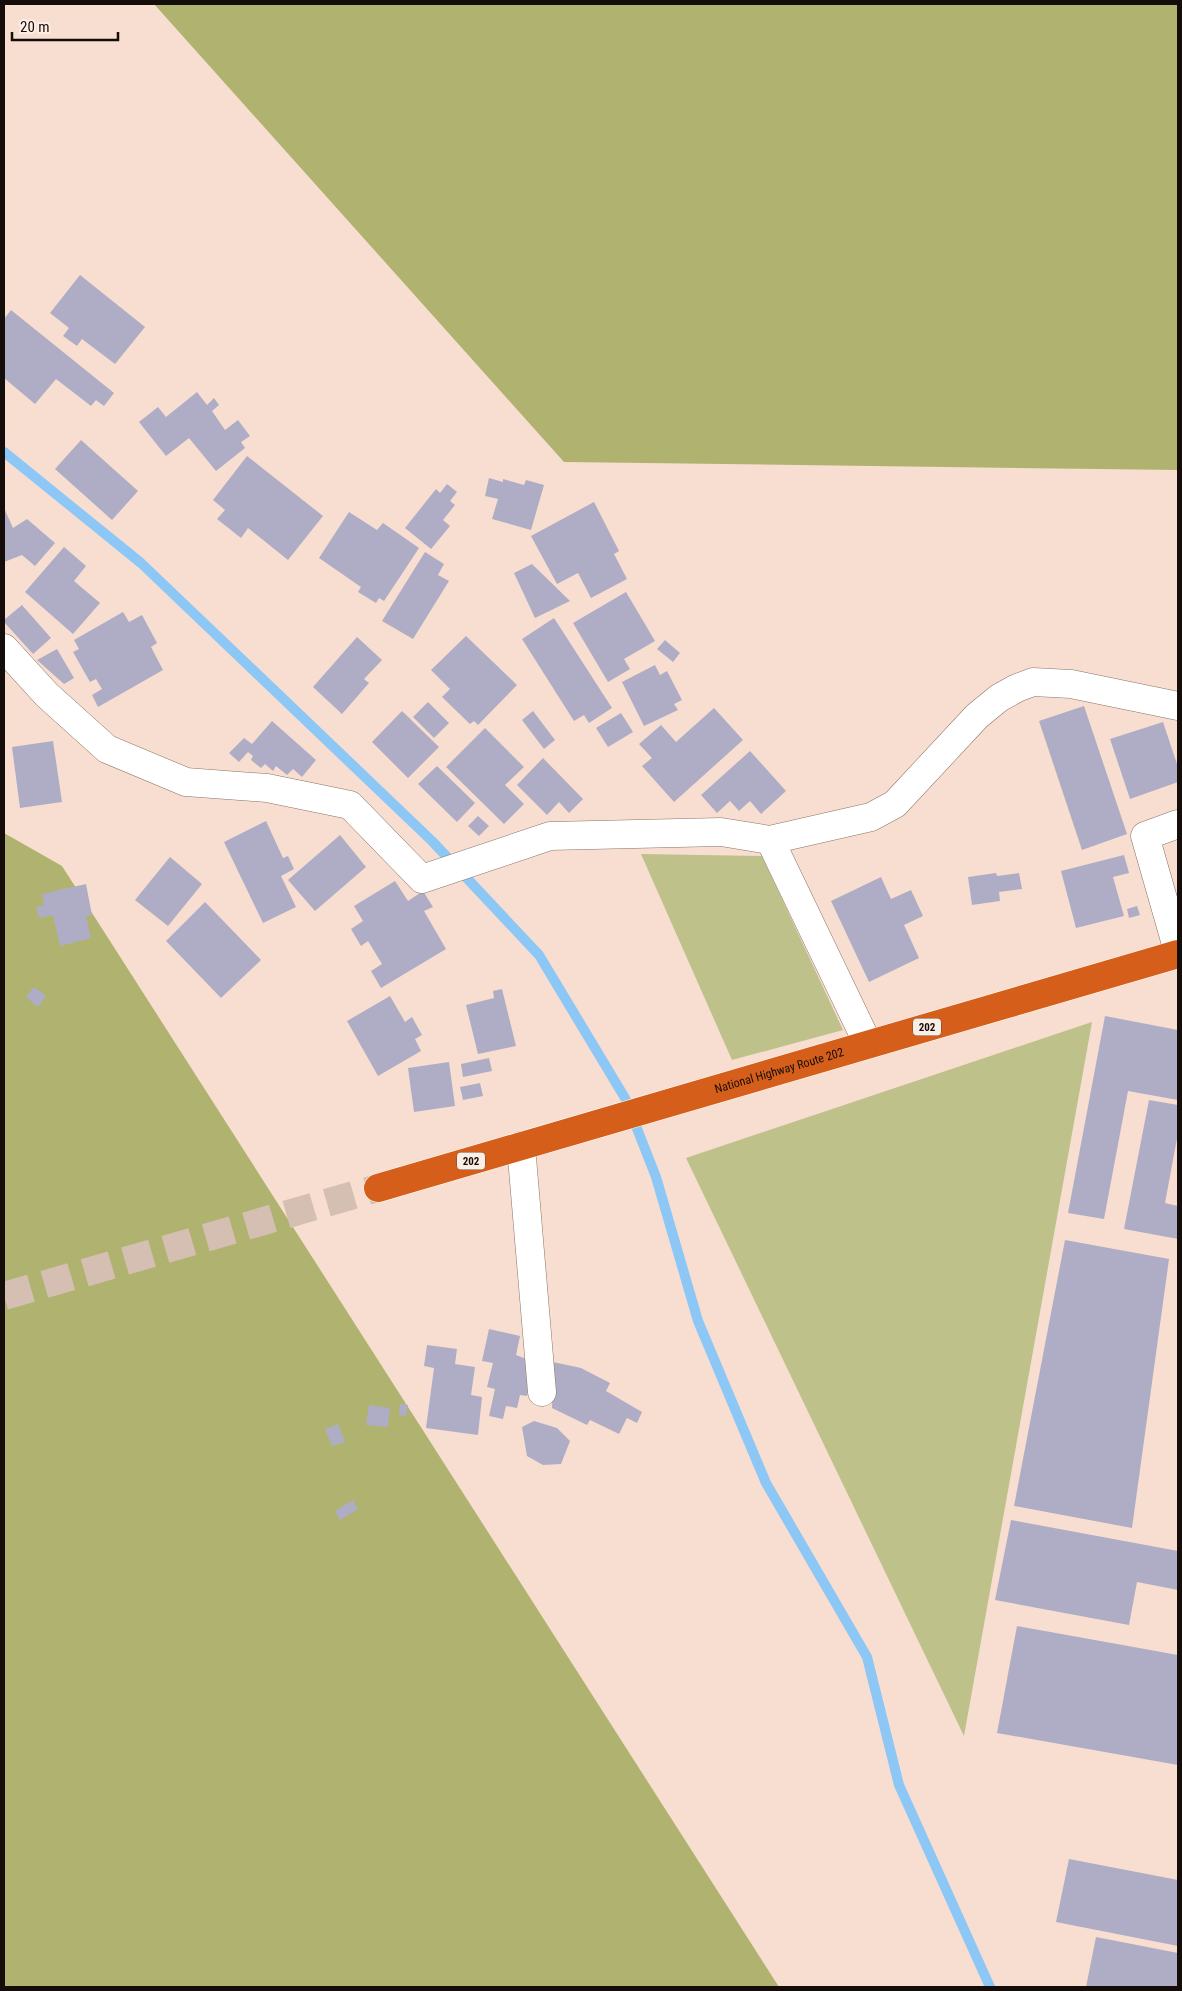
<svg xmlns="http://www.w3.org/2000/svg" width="1182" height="1991" viewBox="0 0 1182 1991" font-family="'Roboto Condensed',sans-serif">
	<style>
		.green { fill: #bec18a }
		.forest { fill: #b0b36f }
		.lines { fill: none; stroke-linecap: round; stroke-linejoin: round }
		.stream { stroke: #8cc7f6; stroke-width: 10 }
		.building { fill: #afadc5 }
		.highway-tunnel { stroke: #d5bfb2; stroke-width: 28; stroke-dasharray: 28 14; stroke-linecap: butt }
		.minor-casing { stroke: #8a7467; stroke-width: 29 }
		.highway-casing { stroke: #fff; stroke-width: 29 }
		.minor { stroke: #fff; stroke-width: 28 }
		.highway { stroke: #d55e1b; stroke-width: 28 }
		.labels { text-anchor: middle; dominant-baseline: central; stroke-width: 4; stroke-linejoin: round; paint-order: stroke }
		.shield { fill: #fdeee5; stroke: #5b504b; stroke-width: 1 }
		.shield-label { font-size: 11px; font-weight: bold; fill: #150d09 }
		.street-label { font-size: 12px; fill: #150d09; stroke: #fdeee5 }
	</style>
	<rect width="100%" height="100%" fill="#f7ded0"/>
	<!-- green -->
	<g class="green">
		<polygon points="641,854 762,856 843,1030 732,1060"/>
		<polygon points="1092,1022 964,1736 686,1158"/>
	</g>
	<!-- forest -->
	<g class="forest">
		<polygon points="154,4 1178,4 1178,470 564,462"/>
		<polygon points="4,833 62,866 779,1987 4,1987"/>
	</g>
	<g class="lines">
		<!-- stream -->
		<polyline class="stream" points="4,452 141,563 432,841 539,955 625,1098 656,1177 698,1321 766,1483 867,1657 899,1785 990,1987"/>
	</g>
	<!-- building -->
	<g class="building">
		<polygon points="80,275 145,327 115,364 82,339 77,346 63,336 69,328 50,313"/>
		<polygon points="11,310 114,393 104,406 96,400 91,406 56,379 35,404 4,378 4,319"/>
		<polygon points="197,392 207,405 214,398 219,405 212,411 225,430 238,420 250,436 241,442 245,448 216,471 189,438 166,456 139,422 158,407 166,417"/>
		<polygon points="81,440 138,491 112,520 55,469"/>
		<polygon points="247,456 323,516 288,560 248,528 241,538 217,519 225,510 213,500"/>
		<polygon points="489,478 503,482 503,479 524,485 526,480 544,485 531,530 492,519 498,499 485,496"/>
		<polygon points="447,484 457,492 450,501 455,505 443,520 450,526 431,549 405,528 436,489 440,493"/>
		<polygon points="594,502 619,551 614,554 627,579 591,598 578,573 557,584 531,536"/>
		<polygon points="4,508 13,528 27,519 55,543 35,566 22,555 4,562"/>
		<polygon points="349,512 377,530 383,523 419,548 384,601 379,598 376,603 358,592 361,587 319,558"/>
		<polygon points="64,547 86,566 74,581 100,603 73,634 25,592"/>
		<polygon points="425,552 444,564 438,575 449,581 413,639 382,621"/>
		<polygon points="532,564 570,601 535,618 514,573"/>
		<polygon points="626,592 655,641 624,659 630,669 608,682 573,623"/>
		<polygon points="22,605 51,638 33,654 4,622 4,620"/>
		<polygon points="123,612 129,622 142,615 157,643 151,647 163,670 98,707 92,695 102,689 96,679 90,682 73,652 79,649 74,640"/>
		<polygon points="554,618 612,708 589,723 584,715 574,721 522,639"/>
		<polygon points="466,636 517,685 478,725 474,721 470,724 442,697 450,689 431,670"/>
		<polygon points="357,637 382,660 364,679 369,683 342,714 313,687"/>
		<polygon points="665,640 680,653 673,662 657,649"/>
		<polygon points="57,649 74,678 64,684 37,660"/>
		<polygon points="655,665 660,675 667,671 682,700 674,704 678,710 644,726 622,682"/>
		<polygon points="428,702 449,723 434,738 413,717"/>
		<polygon points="1084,706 1127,834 1082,850 1039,721"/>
		<polygon points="714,708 743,740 674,802 642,766 652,758 639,744 661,725 676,742"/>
		<polygon points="402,711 439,747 408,778 372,742"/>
		<polygon points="533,711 555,740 544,749 522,720"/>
		<polygon points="621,713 633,732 608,747 596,728"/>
		<polygon points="272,721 316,760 302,777 293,769 287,775 276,766 273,771 265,764 261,768 251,760 253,756 248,752 239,762 229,753 244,738 252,744"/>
		<polygon points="1163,722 1178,767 1178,782 1130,799 1110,739"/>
		<polygon points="485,728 524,767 505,785 524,804 504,824 446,767"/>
		<polygon points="53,741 62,802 20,808 12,747"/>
		<polygon points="750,751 786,791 761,814 750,801 739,811 730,801 717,813 701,795"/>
		<polygon points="543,758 583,799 569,813 559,802 547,815 517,785"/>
		<polygon points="437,766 475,803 457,822 418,784"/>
		<polygon points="478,816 489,826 479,836 468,826"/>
		<polygon points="266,821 283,858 288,856 294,869 281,876 296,907 263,923 224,842"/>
		<polygon points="340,835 366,867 315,911 288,880"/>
		<polygon points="1124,855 1129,873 1113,877 1124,916 1076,928 1061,871"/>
		<polygon points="170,857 202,884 168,926 135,900"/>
		<polygon points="996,873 997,876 1019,873 1022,889 999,892 1000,901 972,905 968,877"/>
		<polygon points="881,877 891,899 911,890 923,916 904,925 919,958 869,982 831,901"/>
		<polygon points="395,881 408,901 423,891 433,907 424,911 446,949 381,988 371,971 382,964 368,941 361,946 351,929 363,921 354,906"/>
		<polygon points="86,884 92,915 86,916 91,938 60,946 53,915 39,918 36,907 44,905 42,894"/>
		<polygon points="205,902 261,960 221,998 166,941"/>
		<polygon points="1137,906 1140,915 1129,918 1127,909"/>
		<polygon points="34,987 46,996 38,1007 26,997"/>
		<polygon points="502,989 516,1046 478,1054 466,1005 494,998 493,991"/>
		<polygon points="390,996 405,1022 412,1017 422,1035 415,1039 421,1051 378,1076 347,1021"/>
		<polygon points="1105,1016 1178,1030 1178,1100 1128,1091 1104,1219 1068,1213"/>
		<polygon points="489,1058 492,1071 463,1077 461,1064"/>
		<polygon points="449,1062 455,1106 414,1112 408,1068"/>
		<polygon points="480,1083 483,1096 463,1100 460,1087"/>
		<polygon points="1149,1100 1178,1105 1178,1133 1165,1203 1178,1206 1178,1239 1124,1229"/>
		<polygon points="1065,1240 1169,1259 1132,1528 1014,1506"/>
		<polygon points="489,1329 520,1336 516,1355 529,1360 531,1374 527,1396 520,1395 517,1408 506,1406 503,1419 489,1416 495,1389 487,1387 493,1363 482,1361"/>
		<polygon points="427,1345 457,1349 455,1364 475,1367 471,1395 482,1397 478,1435 426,1428 434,1368 424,1366"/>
		<polygon points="553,1362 581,1368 610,1383 606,1391 642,1412 637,1423 627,1418 619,1434 590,1420 587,1425 552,1408"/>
		<polygon points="400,1404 408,1405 406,1416 399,1415"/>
		<polygon points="369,1405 390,1408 388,1427 366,1425"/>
		<polygon points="534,1421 557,1428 570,1441 561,1464 543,1465 527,1456 522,1427"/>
		<polygon points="338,1424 345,1442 332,1446 325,1429"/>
		<polygon points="353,1500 358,1509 340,1520 335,1511"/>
		<polygon points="1011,1520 1178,1551 1178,1590 1137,1582 1129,1625 995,1600"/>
		<polygon points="1017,1626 1178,1655 1178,1765 997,1733"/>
		<polygon points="1069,1859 1178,1880 1178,1946 1056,1922"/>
		<polygon points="1096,1937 1178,1953 1178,1987 1086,1987"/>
	</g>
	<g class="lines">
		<!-- highway-tunnel -->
		<polyline class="highway-tunnel" points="4,1296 378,1188"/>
		<!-- minor casing -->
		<g class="minor-casing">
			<g id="minor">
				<polyline points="4,648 47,695 107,749 186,782 267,788 350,805 422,879 550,836 721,832 770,840 871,817 895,804 977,716 999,698 1017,688 1033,682 1071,684 1178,706"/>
				<polyline points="1178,824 1145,836 1178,951"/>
				<polyline points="770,840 868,1044"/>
				<polyline points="521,1146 542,1392"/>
			</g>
		</g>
		<!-- highway casing -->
		<g class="highway-casing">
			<g id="highway">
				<path id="s1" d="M378,1188l800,-234"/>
			</g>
		</g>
		<!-- minor -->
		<use href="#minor" class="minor"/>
		<!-- highway -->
		<use href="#highway" class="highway"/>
	</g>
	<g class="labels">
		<!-- shield labels -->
		<g class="shield">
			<rect x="913" y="1018.5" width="28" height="17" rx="4"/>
			<rect x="457" y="1152.5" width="28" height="17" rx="4"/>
		</g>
		<g class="shield-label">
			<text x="927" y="1027">202</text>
			<text x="471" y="1161">202</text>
		</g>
		<!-- street labels -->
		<g class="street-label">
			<text stroke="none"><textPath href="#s1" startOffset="418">National Highway Route 202</textPath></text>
		</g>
	</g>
	<!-- border -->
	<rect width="1182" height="1991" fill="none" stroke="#150d09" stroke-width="10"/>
	<!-- scale -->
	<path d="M12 32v8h106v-8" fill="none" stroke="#150d09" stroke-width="2.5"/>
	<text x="20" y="32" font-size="15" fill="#150d09" stroke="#fdeee5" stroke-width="4" paint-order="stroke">20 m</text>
</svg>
